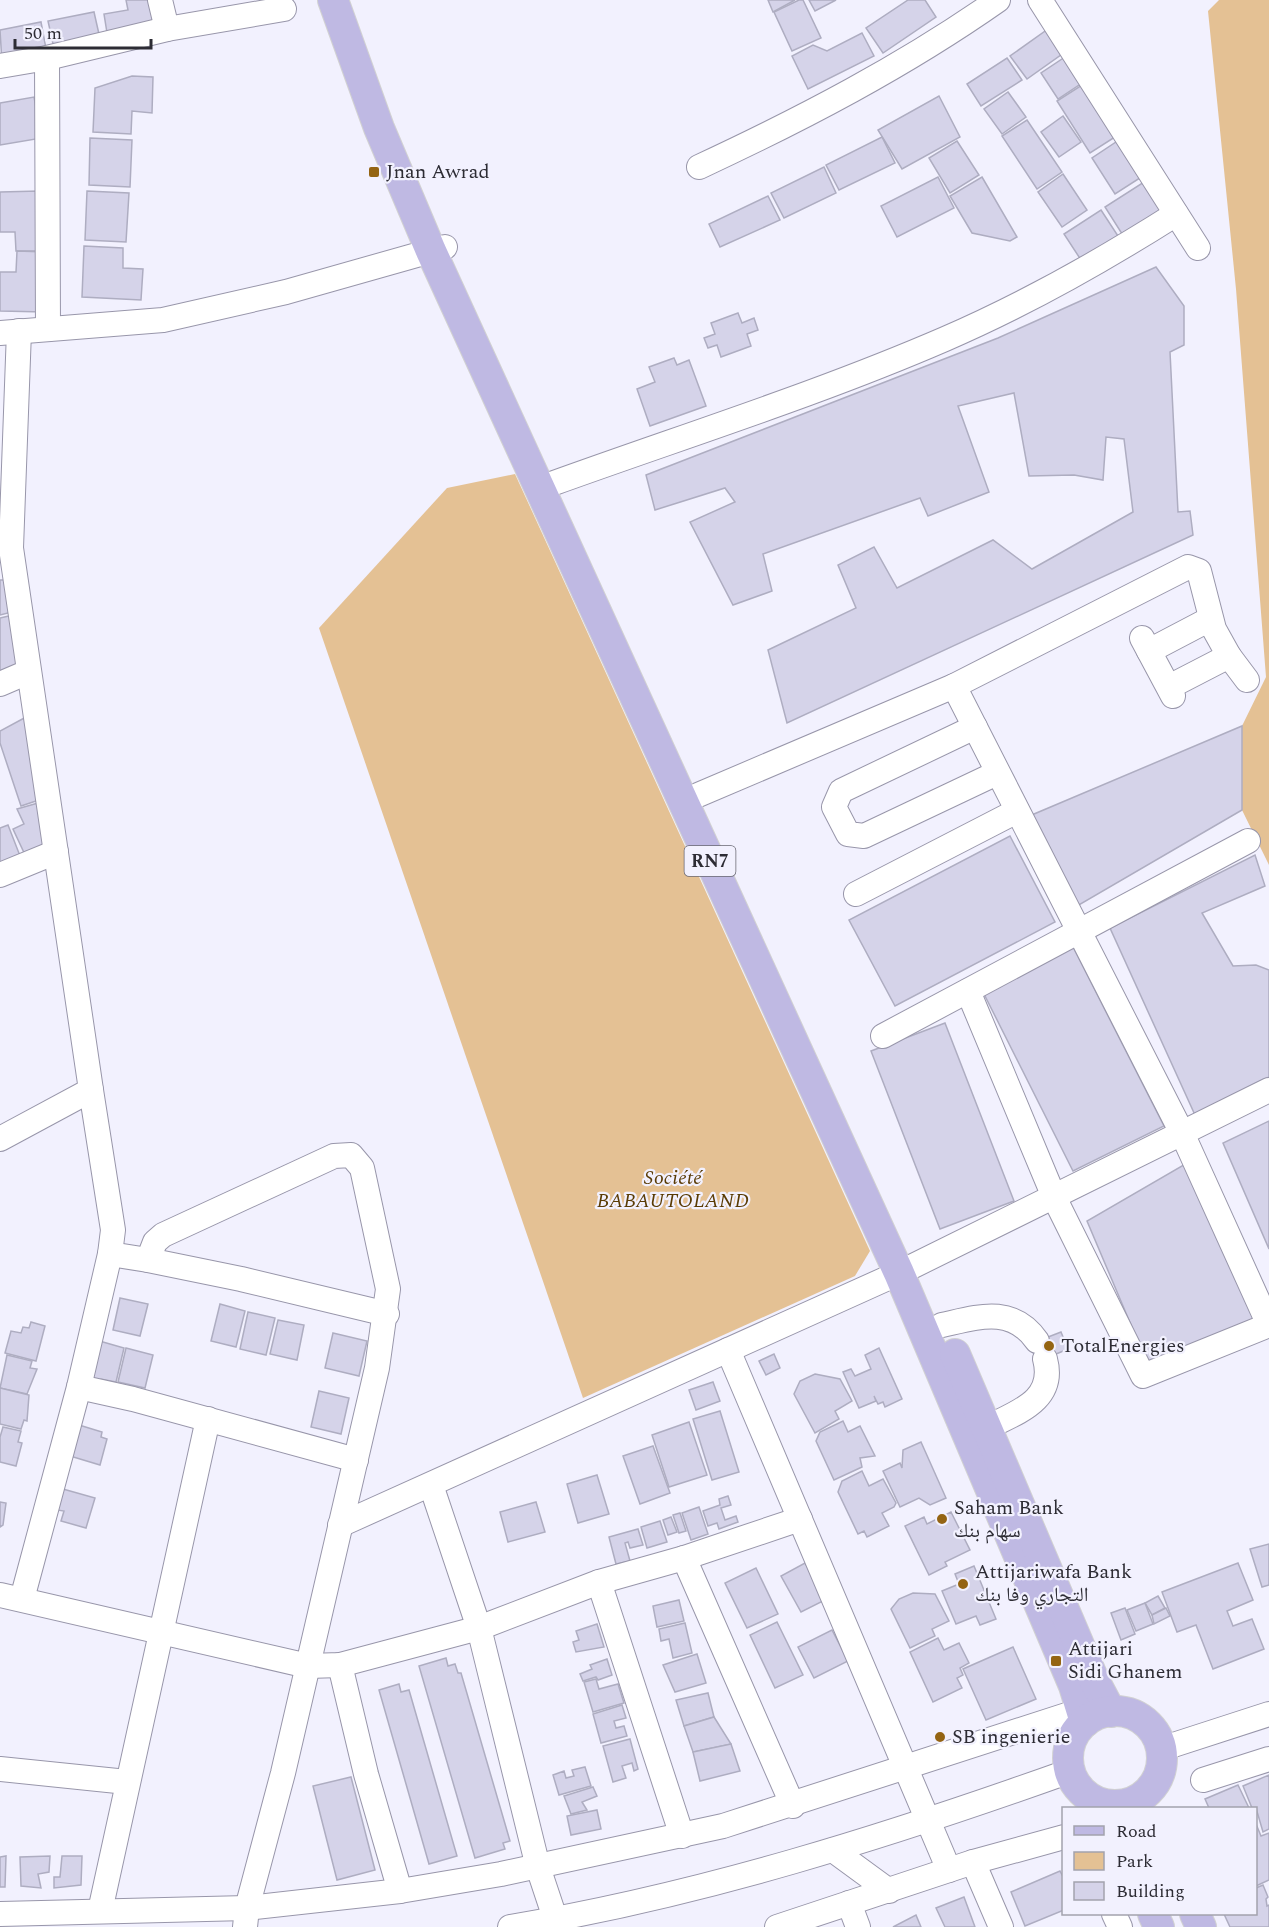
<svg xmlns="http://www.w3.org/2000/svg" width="1269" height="1927" viewBox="0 0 1269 1927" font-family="Spectral,'Noto Naskh Arabic',serif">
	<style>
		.green { fill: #e4c194 }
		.building { fill: #d5d3e9; stroke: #aeadc1; stroke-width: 1.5 }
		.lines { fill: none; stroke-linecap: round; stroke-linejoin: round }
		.minor-casing { stroke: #9896aa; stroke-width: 26 }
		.major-casing { stroke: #d1d1d2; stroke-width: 32 }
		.minor { stroke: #fff; stroke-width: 24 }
		.major { stroke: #bfb9e3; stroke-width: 30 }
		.poi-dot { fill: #946413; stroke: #f2f1fe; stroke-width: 2 }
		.labels { text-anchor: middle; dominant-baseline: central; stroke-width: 4.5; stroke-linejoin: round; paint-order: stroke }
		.shield { fill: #f2f1fe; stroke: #686771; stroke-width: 1.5 }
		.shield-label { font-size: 18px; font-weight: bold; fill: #2d2c34 }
		.poi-label { font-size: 20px; fill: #2d2c34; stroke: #f2f1fe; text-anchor: start }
		.park-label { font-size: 20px; font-style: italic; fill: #5a3b04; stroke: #f2f1fe }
	</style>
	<rect width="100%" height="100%" fill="#f2f1fe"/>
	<!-- green -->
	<g class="green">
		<polygon points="1219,0 1269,0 1269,865 1242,810 1242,726 1266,677 1236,289 1208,11"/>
		<polygon points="515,474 870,1251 855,1276 583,1398 319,628 447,488"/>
	</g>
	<!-- building -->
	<g class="building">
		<polygon points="126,0 157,0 162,30 108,39 104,14 128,10"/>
		<polygon points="768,0 795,0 773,12"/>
		<polygon points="799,0 803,0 821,38 792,51 774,12"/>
		<polygon points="809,0 836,0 815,11"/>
		<polygon points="908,0 925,0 936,17 883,53 866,28"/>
		<polygon points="94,12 101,43 55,53 48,21"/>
		<polygon points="41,22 47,54 2,63 0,30"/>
		<polygon points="1048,29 1065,52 1027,79 1010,56"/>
		<polygon points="862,33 874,56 808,89 792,56 813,45 827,51"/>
		<polygon points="1065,57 1082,83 1058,99 1041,73"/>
		<polygon points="1007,58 1022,80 981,106 967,84"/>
		<polygon points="132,76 153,77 152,113 132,111 131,134 93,132 95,88"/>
		<polygon points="1082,85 1115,137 1090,153 1057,101"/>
		<polygon points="1008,92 1026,117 1002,134 984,109"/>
		<polygon points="939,96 960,137 902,169 878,130"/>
		<polygon points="34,97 42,138 0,145 0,103"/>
		<polygon points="1063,116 1081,142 1059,157 1041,132"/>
		<polygon points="1027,120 1062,172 1037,189 1002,136"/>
		<polygon points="882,137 895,163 839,190 826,165"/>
		<polygon points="90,138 132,140 130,187 89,185"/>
		<polygon points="1119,140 1143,176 1115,194 1092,158"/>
		<polygon points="957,141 979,175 950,193 929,158"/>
		<polygon points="824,167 836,193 784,218 771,193"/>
		<polygon points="1063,174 1087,210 1062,227 1038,192"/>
		<polygon points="938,177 954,208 897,237 881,206"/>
		<polygon points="982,177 1017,237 1010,241 972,233 950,196"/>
		<polygon points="1144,182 1163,212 1124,237 1105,207"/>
		<polygon points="39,191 45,251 16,251 15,232 0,232 0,192"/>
		<polygon points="87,191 129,193 126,242 85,240"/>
		<polygon points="768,196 780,220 720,247 709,224"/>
		<polygon points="1101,210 1120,239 1083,263 1064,234"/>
		<polygon points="84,246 123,248 123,268 143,269 141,300 82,297"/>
		<polygon points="17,251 46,252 45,312 0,311 0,272 16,272"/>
		<polygon points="1156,267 1184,306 1184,345 1170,352 1178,512 1190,511 1193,535 787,723 768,650 856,608 838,565 874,547 897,588 993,540 1032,569 1133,512 1124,439 1106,437 1103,480 1074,475 1029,476 1014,393 958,406 989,492 928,516 920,498 763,554 772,591 733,605 690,522 735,502 725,488 655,510 646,475 998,338"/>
		<polygon points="738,313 742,323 754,318 758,330 747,334 751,346 721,357 717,345 708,348 704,338 715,334 711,323"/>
		<polygon points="674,358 677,365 689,360 706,406 650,426 637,389 655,382 649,367"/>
		<polygon points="0,580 8,580 16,611 0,615"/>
		<polygon points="26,612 31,677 0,689 0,618"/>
		<polygon points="28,716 45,798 21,806 0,743 0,731"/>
		<polygon points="1242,726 1242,810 1072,909 1027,817"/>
		<polygon points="45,801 51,848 27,859 13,829 24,824 17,809"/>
		<polygon points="8,825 22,861 0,869 0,828"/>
		<polygon points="1010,836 1055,922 895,1006 849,920"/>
		<polygon points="1255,855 1265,886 1202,913 1233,966 1256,965 1269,970 1269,1077 1195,1115 1110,928"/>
		<polygon points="1072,945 1164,1126 1073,1171 982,990"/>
		<polygon points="945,1023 1014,1201 940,1229 871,1051"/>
		<polygon points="1269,1121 1269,1249 1223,1143"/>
		<polygon points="1187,1163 1257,1321 1148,1365 1087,1221"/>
		<polygon points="120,1298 148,1304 140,1336 113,1330"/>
		<polygon points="220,1304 245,1311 236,1347 211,1341"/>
		<polygon points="248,1312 275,1318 266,1355 240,1349"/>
		<polygon points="278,1320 304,1325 297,1360 270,1354"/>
		<polygon points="31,1322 45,1326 36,1361 5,1353 11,1331 21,1333 23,1327 29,1328"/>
		<polygon points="1061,1332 1068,1349 1037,1362 1030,1344"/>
		<polygon points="333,1333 367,1341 359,1376 325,1368"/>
		<polygon points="96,1340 124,1348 116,1382 101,1379 99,1386 85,1382"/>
		<polygon points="126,1348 153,1355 145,1388 118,1382"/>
		<polygon points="879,1348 902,1399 885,1407 883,1402 878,1404 874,1396 876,1401 859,1408 843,1372 851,1369 855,1376 871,1369 865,1355"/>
		<polygon points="774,1354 780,1368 766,1375 759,1361"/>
		<polygon points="7,1355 32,1361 30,1368 37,1369 27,1394 0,1388"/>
		<polygon points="815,1374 840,1379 852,1401 835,1411 839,1419 815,1433 794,1394 800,1381"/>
		<polygon points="713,1382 720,1401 696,1410 689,1390"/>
		<polygon points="0,1388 29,1395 27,1421 24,1420 21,1429 0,1424"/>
		<polygon points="319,1391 349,1398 341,1434 311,1427"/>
		<polygon points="720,1411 739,1472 712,1480 693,1419"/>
		<polygon points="843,1421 848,1432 860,1426 875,1456 860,1458 862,1467 834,1480 816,1441 820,1432"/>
		<polygon points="689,1422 707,1475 669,1487 652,1435"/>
		<polygon points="79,1425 102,1432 101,1437 107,1439 100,1465 70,1456"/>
		<polygon points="3,1427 21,1431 18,1442 22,1443 16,1466 0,1462 0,1437"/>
		<polygon points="921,1442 946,1498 930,1505 919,1498 900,1507 883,1471 900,1463 902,1468 903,1450"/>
		<polygon points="653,1446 670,1493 640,1504 623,1456"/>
		<polygon points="862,1471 869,1486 883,1479 896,1503 894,1507 882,1513 889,1526 867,1537 864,1531 858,1534 838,1492 842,1481"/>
		<polygon points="597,1475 609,1514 578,1523 567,1484"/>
		<polygon points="63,1489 95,1498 86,1528 61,1521 64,1511 57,1510"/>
		<polygon points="728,1496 731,1505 721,1508 725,1520 736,1516 738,1522 719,1529 717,1523 708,1526 703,1511 720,1505 719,1499"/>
		<polygon points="0,1502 6,1503 3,1525 0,1527"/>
		<polygon points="536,1502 545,1532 508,1542 500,1512"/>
		<polygon points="699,1507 708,1534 691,1540 682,1513"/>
		<polygon points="951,1512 970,1550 945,1562 947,1566 929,1575 905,1526 924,1517 927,1524"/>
		<polygon points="680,1513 686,1531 679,1533 673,1515"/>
		<polygon points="671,1517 677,1532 668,1535 663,1520"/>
		<polygon points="660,1521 667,1542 647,1548 641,1527"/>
		<polygon points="638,1529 643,1545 630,1548 628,1542 625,1543 630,1561 616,1564 609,1537"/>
		<polygon points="1269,1544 1269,1585 1262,1587 1250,1549"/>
		<polygon points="805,1563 825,1600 801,1612 781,1576"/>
		<polygon points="1238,1563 1253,1600 1227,1611 1233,1626 1252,1619 1264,1649 1213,1669 1196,1625 1177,1632 1162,1592"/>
		<polygon points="974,1566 996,1619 980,1625 976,1616 956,1624 942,1591 959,1584 955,1574"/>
		<polygon points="756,1568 778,1614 747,1628 725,1583"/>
		<polygon points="913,1593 935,1594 949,1621 932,1629 935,1636 910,1648 891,1609 899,1599"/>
		<polygon points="1158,1596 1165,1608 1152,1615 1145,1603"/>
		<polygon points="679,1600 684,1621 657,1627 653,1606"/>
		<polygon points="1145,1603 1153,1624 1136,1631 1127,1610"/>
		<polygon points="1125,1608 1135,1634 1121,1640 1111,1613"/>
		<polygon points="1166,1608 1170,1616 1154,1624 1152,1615"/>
		<polygon points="777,1622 803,1675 775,1688 750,1635"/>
		<polygon points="685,1623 692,1653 673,1658 669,1639 661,1641 659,1629"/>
		<polygon points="597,1624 604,1647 576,1652 573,1642 579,1640 576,1631"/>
		<polygon points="832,1630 848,1661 814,1678 798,1647"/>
		<polygon points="938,1638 944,1650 959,1643 969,1663 960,1668 963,1675 957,1678 962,1688 933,1702 910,1652"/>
		<polygon points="1013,1647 1036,1699 986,1720 963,1669"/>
		<polygon points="697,1654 706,1683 675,1692 663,1665"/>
		<polygon points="446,1658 448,1666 455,1664 458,1673 461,1673 510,1841 503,1843 505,1849 475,1858 419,1666"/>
		<polygon points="607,1659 612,1675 598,1680 596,1677 583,1681 580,1674 592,1669 590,1665"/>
		<polygon points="596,1679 599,1689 618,1684 624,1703 593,1712 584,1682"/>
		<polygon points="399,1684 401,1692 409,1690 457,1856 429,1864 379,1690"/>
		<polygon points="708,1693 714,1717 684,1726 676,1700"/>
		<polygon points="622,1705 626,1718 614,1721 616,1728 624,1726 627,1736 601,1743 593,1714"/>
		<polygon points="714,1717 731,1744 693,1752 684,1726"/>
		<polygon points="630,1739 638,1769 634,1771 632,1763 622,1766 626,1778 613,1782 603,1746"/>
		<polygon points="731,1744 740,1771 700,1781 693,1752"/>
		<polygon points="585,1767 591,1786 559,1795 553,1775 564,1771 566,1778 574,1776 572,1770"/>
		<polygon points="1269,1775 1269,1829 1263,1832 1256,1808 1252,1808 1243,1786"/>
		<polygon points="351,1777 375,1870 337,1880 313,1786"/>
		<polygon points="1238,1785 1249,1808 1209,1808 1205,1799"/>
		<polygon points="593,1787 597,1796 582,1802 587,1810 571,1814 564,1796"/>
		<polygon points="597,1810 601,1829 571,1835 567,1816"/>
		<polygon points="1256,1824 1261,1836 1269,1833 1269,1880 1256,1886"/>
		<polygon points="6,1856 5,1887 0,1887 0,1857"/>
		<polygon points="50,1856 49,1872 38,1874 41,1888 21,1886 20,1857"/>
		<polygon points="62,1856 82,1856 81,1885 54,1888 54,1877 60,1877"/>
		<polygon points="1060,1871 1064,1879 1064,1910 1025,1926 1011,1892"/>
		<polygon points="1263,1885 1268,1897 1266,1899 1267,1906 1269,1905 1269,1927 1230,1927 1224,1914 1256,1914 1256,1888"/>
		<polygon points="964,1897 975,1927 945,1927 936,1908"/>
		<polygon points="916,1915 921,1927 893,1927"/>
	</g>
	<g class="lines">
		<!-- minor casing -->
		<g class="minor-casing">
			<g id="minor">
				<polyline points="160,0 167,29"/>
				<polyline points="1040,0 1198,248"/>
				<polyline points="47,58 48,329"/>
				<polyline points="0,66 47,58 167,29 284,9"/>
				<path d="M699,167c103,-48 205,-101 299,-167"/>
				<polyline points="0,333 163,320 286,292 445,247"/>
				<path d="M554,483c130,-47 264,-89 391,-144 81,-35 157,-78 231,-125"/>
				<polyline points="1142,638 1173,696"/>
				<polyline points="1149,651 1210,619"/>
				<polyline points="0,684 28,672"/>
				<polyline points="954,686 1182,1133 1269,1325"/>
				<polyline points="1169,687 1229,656"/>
				<polyline points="975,727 841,791 834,807 848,834 864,836 997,773"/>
				<polyline points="698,795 954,686 1188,567 1199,571 1214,629 1229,656 1247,680"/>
				<polyline points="0,875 56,852"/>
				<polyline points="856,894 1017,811"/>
				<polyline points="968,991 1054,1197 1143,1376 1269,1325"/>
				<polyline points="883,1036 1248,841"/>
				<polyline points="0,1139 91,1090 11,548 19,331"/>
				<polyline points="110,1254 148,1260 155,1242 163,1235 334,1156 351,1155 362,1168 388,1289 377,1368 283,1773 247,1908 245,1927"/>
				<polyline points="148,1260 241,1279 387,1314"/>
				<path d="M942,1325c36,-8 70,-20 95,16"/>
				<polyline points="728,1350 949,1870"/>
				<polyline points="79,1387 133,1399 356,1460"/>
				<path d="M988,1427c30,-15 68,-27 57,-68"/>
				<polyline points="431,1485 479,1628 538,1867 558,1927"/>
				<polyline points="340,1525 899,1273 1269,1090"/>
				<polyline points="684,1558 793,1806"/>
				<polyline points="599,1582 682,1836"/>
				<polyline points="0,1595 308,1666 340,1665 479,1628 599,1582 684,1558 800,1519"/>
				<polyline points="22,1599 79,1387 110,1254 113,1230 91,1090"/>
				<polyline points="340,1665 366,1774 400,1891"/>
				<polyline points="1161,1749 1269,1714"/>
				<polyline points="0,1769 127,1782"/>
				<polyline points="1203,1780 1269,1759"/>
				<polyline points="1105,1808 1108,1805"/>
				<polyline points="833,1850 889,1891"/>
				<polyline points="973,1862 1001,1927"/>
				<polyline points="849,1903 858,1927"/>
				<polyline points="100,1911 208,1419"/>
				<polyline points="0,1914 247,1908 400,1891 501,1874 723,1826 1082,1710"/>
				<polyline points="1114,1914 1120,1927"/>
				<path d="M510,1927c191,-32 378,-91 560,-156"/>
				<polyline points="777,1927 973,1862 1064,1837"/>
			</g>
		</g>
		<!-- major casing -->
		<g class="major-casing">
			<g id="major">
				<polyline points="333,0 379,128 431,251 899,1273 1074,1686 1085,1722"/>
				<polyline points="955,1354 1094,1680 1111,1712"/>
				<circle cx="1115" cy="1758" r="47"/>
				<polyline points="1153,1914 1159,1927"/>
				<polyline points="1195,1914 1201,1927"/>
			</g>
		</g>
		<!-- minor -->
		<use href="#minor" class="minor"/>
		<!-- major -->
		<use href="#major" class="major"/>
	</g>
	<!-- markers -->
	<g class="poi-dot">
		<rect x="368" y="166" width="12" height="12" rx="3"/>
		<circle cx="1049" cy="1346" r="6"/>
		<circle cx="942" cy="1519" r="6"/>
		<circle cx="963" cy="1584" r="6"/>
		<rect x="1050" y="1655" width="12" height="12" rx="3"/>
		<circle cx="940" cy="1737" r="6"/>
	</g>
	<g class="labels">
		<!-- shield labels -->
		<rect class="shield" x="684.5" y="846" width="51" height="30" rx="4.5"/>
		<g class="shield-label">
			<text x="710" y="861">RN7</text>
		</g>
		<!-- poi labels -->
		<g class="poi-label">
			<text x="386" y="172">Jnan Awrad</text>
			<text x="1061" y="1346">TotalEnergies</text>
			<text x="954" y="1508">Saham Bank<tspan x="954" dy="23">سهام بنك</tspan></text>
			<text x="975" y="1572">Attijariwafa Bank<tspan x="975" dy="23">التجاري وفا بنك</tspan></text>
			<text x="1068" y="1649">Attijari<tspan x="1068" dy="23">Sidi Ghanem</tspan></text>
			<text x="952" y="1737">SB ingenierie</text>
		</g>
		<!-- park labels -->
		<g class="park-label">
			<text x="673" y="1178">Société<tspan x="673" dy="23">BABAUTOLAND</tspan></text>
		</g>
	</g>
	<!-- legend -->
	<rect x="1062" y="1807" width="195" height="108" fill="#f2f1fe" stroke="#a3a2ad" stroke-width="1.5"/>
	<rect x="1074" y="1826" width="30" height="9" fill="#bfb9e3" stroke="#a3a2ad" stroke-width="1.5"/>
	<text x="1116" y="1837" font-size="18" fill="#2d2c34">Road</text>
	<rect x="1074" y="1852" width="30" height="18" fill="#e4c194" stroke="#a3a2ad" stroke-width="1.5"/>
	<text x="1116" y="1867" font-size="18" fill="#2d2c34">Park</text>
	<rect x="1074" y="1882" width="30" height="18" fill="#d5d3e9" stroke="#a3a2ad" stroke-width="1.5"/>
	<text x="1116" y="1897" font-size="18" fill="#2d2c34">Building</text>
	<!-- scale -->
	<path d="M15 39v9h136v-9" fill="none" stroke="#2d2c34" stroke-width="3"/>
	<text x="24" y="39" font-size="18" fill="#2d2c34" stroke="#f2f1fe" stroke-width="4.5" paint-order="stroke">50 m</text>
</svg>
